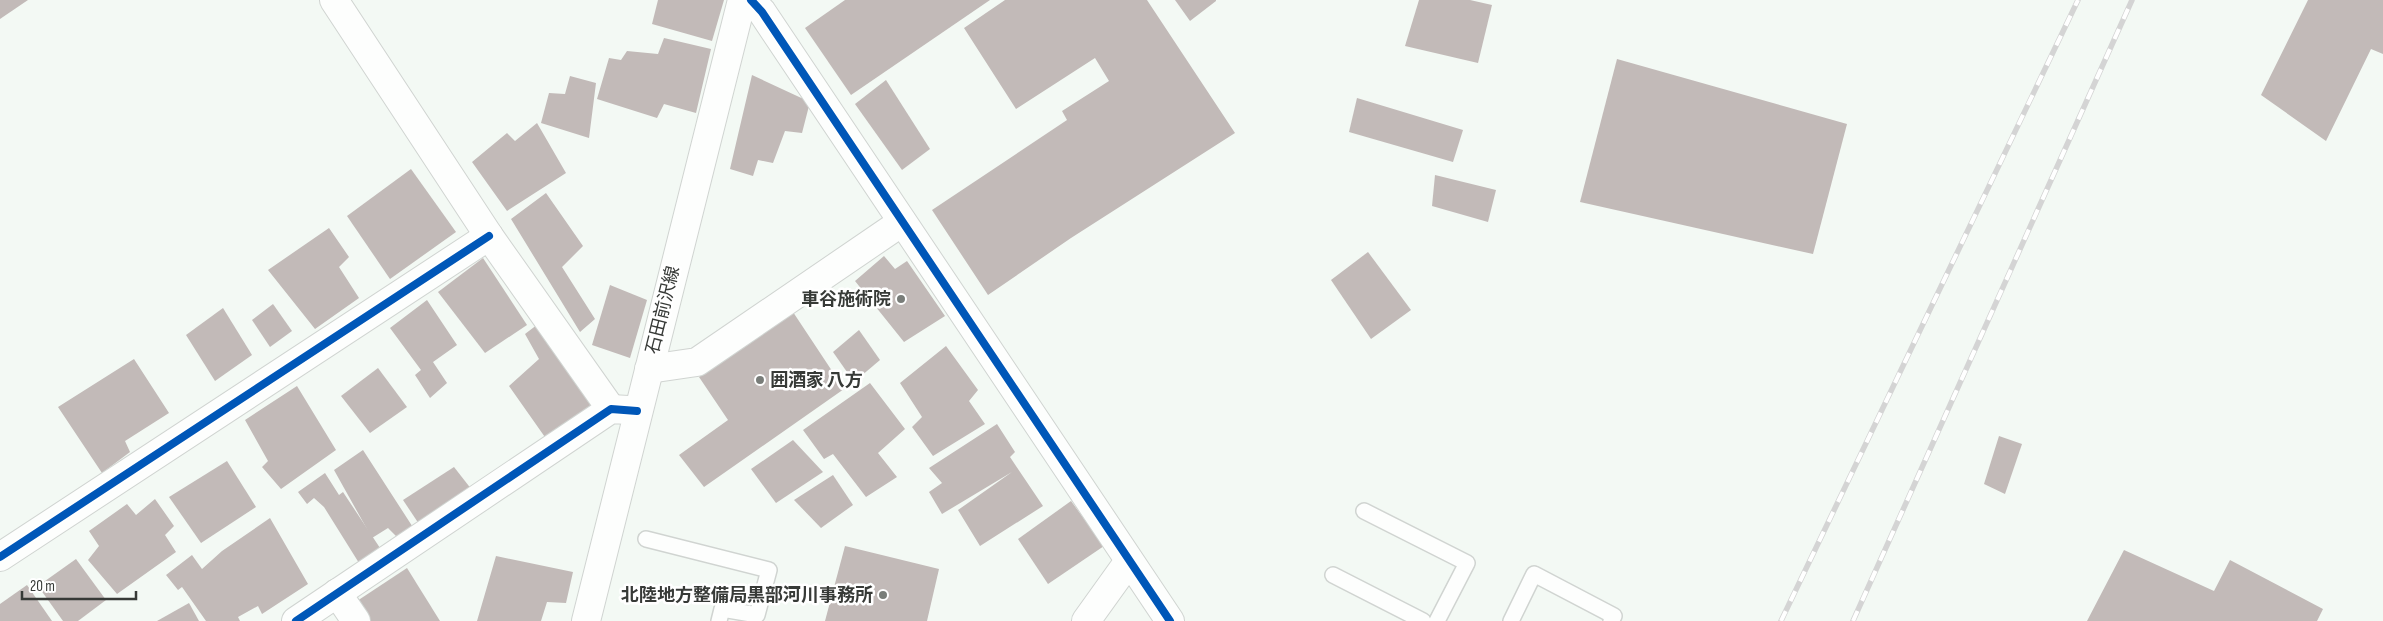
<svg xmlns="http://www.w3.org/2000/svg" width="2383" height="621" viewBox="0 0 2383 621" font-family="'Sofia Sans Condensed','Noto Sans JP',sans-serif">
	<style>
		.building { fill: #c2bab8 }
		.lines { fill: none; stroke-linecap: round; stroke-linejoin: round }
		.lane-casing { stroke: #d0d4d1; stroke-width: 18 }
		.street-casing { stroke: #d0d4d1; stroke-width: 30 }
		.secondary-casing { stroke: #d0d4d1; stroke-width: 30 }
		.lane { stroke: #fdfefd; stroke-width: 15 }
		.street { stroke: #fdfefd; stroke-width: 28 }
		.secondary { stroke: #fdfefd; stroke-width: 28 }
		.rail-casing { stroke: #d4d4d4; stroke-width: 5.5 }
		.rail { stroke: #fff; stroke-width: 4; stroke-dasharray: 11; stroke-linecap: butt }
		.cycleway-casing { stroke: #fff; stroke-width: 11 }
		.cycleway { stroke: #0057b8; stroke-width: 8 }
		.poi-dot { fill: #797d79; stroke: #fff; stroke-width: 2 }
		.labels { text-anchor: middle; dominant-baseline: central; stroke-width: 5; stroke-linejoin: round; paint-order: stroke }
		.poi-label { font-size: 18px; font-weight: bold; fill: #373a37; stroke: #fff; text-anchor: end }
		.street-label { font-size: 18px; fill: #373a37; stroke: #fff }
	</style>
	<rect width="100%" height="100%" fill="#f3f9f4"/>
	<!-- building -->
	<g class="building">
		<polygon points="0,0 28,0 0,19"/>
		<polygon points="658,0 724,0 712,41 652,24"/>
		<polygon points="845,0 990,0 851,95 805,28"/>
		<polygon points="1005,0 1147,0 1235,133 1071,238 988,295 932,210 1067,120 1062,111 1109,81 1095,58 1016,109 964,28"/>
		<polygon points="1175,0 1216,0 1216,1 1190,21"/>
		<polygon points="1419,0 1470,0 1492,5 1478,63 1405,46"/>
		<polygon points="2308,0 2383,0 2383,54 2371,49 2326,141 2261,95"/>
		<polygon points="664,38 711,49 696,113 664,104 657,118 597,99 609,58 621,60 627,51 658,54"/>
		<polygon points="1617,59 1847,124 1813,254 1580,202"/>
		<polygon points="752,75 810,102 802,133 785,131 773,163 758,160 753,176 730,169"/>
		<polygon points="570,76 596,83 589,138 541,123 549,93 565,94"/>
		<polygon points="886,80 930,149 902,170 855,104"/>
		<polygon points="1357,98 1463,130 1453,162 1349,132"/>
		<polygon points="537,123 566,173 507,211 472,162 507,133 515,141"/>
		<polygon points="411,169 456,232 390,279 347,216"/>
		<polygon points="1435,175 1496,190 1488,222 1432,206"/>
		<polygon points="546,193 583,246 562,267 595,319 580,332 511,219"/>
		<polygon points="329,228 349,257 339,267 359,298 315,329 268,270"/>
		<polygon points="1368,252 1411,310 1371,339 1331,280"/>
		<polygon points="884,256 895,269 907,261 945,316 904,342 855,281"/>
		<polygon points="483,258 527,325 485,353 438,292"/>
		<polygon points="610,285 647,300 630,358 592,345"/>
		<polygon points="427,300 457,345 433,362 447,383 430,398 415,375 421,370 390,328"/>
		<polygon points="273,304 292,331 270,347 252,320"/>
		<polygon points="223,308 252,355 215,381 186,335"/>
		<polygon points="793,312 844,389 704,487 679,455 728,420 699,377"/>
		<polygon points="542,321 596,401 547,440 509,386 539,359 525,334"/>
		<polygon points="859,330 880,360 854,382 833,352"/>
		<polygon points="946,346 978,390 969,401 985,424 933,456 912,427 922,417 900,383"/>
		<polygon points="134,359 169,413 125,441 130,452 102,473 58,407"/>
		<polygon points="378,368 407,407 370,433 341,396"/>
		<polygon points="870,383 905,429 878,453 897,477 866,497 833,454 824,459 803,430"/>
		<polygon points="297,386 336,450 281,489 262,467 268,461 245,420"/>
		<polygon points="997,424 1015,452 1010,457 1043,506 980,546 958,510 1012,472 942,514 929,492 942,483 929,468"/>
		<polygon points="1999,436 2022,444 2005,494 1984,484"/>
		<polygon points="793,440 823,472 776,503 751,469"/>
		<polygon points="363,450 416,532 402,542 388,528 372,538 334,470"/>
		<polygon points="227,461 256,507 201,543 169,497"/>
		<polygon points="454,467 472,490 421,527 403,500"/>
		<polygon points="325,473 339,495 343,492 380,548 359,563 324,507 314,498 307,504 298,492"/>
		<polygon points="833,475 853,505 821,528 794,500"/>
		<polygon points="155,499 174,526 165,535 176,552 117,594 88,560 99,546 89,531 127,504 136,515"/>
		<polygon points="1071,501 1104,546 1048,584 1018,539"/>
		<polygon points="270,518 308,584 262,614 258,606 238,617 240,621 206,621 182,587 178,590 166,575 192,555 202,569 222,551"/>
		<polygon points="845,546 939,569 927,621 825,621"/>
		<polygon points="2124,550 2214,591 2230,560 2323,609 2317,621 2087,621"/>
		<polygon points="496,556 573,572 566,603 547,602 541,621 477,621"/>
		<polygon points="76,559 106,600 78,621 63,621 38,586"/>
		<polygon points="407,568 440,621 366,621 354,603"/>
		<polygon points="27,585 52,621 0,621 0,604"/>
		<polygon points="189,603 199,621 157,621"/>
	</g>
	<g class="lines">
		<!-- lane casing -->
		<g class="lane-casing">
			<g id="lane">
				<polyline points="1364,511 1467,563 1437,621"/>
				<polyline points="646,539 769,570 757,615 722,609 719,621"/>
				<polyline points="1333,575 1423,621"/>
				<polyline points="1511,621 1534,574 1614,616 1611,621"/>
			</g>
		</g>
		<!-- street casing -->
		<g class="street-casing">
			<g id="street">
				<polyline points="334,0 489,236 611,409"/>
				<polyline points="751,0 762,12 1170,621"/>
				<polyline points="649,369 697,362 902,222"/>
				<polyline points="0,557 489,236"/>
				<polyline points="337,593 356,621"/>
				<polyline points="296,621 611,409 628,410"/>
				<polyline points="1086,621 1129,561"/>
			</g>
		</g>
		<!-- secondary casing -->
		<g class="secondary-casing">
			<polyline id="secondary" points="586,621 742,0"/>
		</g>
		<!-- lane -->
		<use href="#lane" class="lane"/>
		<!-- street -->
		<use href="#street" class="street"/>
		<!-- secondary -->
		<use href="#secondary" class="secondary"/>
		<!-- rail casing -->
		<g class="rail-casing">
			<g id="rail">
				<polyline points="1781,621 2078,0"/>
				<polyline points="1853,621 2132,0"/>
			</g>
		</g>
		<!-- rail -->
		<use href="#rail" class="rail"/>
		<!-- cycleway casing -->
		<g class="cycleway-casing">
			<g id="cycleway">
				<polyline points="751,0 762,12 1170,621"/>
				<polyline points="0,557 489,236"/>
				<polyline points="296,621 611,409 637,411"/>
			</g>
		</g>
		<!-- cycleway -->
		<use href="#cycleway" class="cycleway"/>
	</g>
	<!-- markers -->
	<g class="poi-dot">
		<circle cx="901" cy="299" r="5"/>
		<circle cx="760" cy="380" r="5"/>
		<circle cx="883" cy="595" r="5"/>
	</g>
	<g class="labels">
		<!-- poi labels -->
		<g class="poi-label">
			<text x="891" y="299">車谷施術院</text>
			<text x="770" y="380" text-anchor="start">囲酒家 八方</text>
			<text x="873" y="595">北陸地方整備局黒部河川事務所</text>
		</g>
		<!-- street labels -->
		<g class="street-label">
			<text transform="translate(663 310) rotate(-76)">石田前沢線</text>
		</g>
	</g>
	<!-- scale -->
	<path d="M22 591v8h114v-8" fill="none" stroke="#373a37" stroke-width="2.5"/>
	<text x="30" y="591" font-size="15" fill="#373a37" stroke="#ffffff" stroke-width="4" paint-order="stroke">20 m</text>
</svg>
